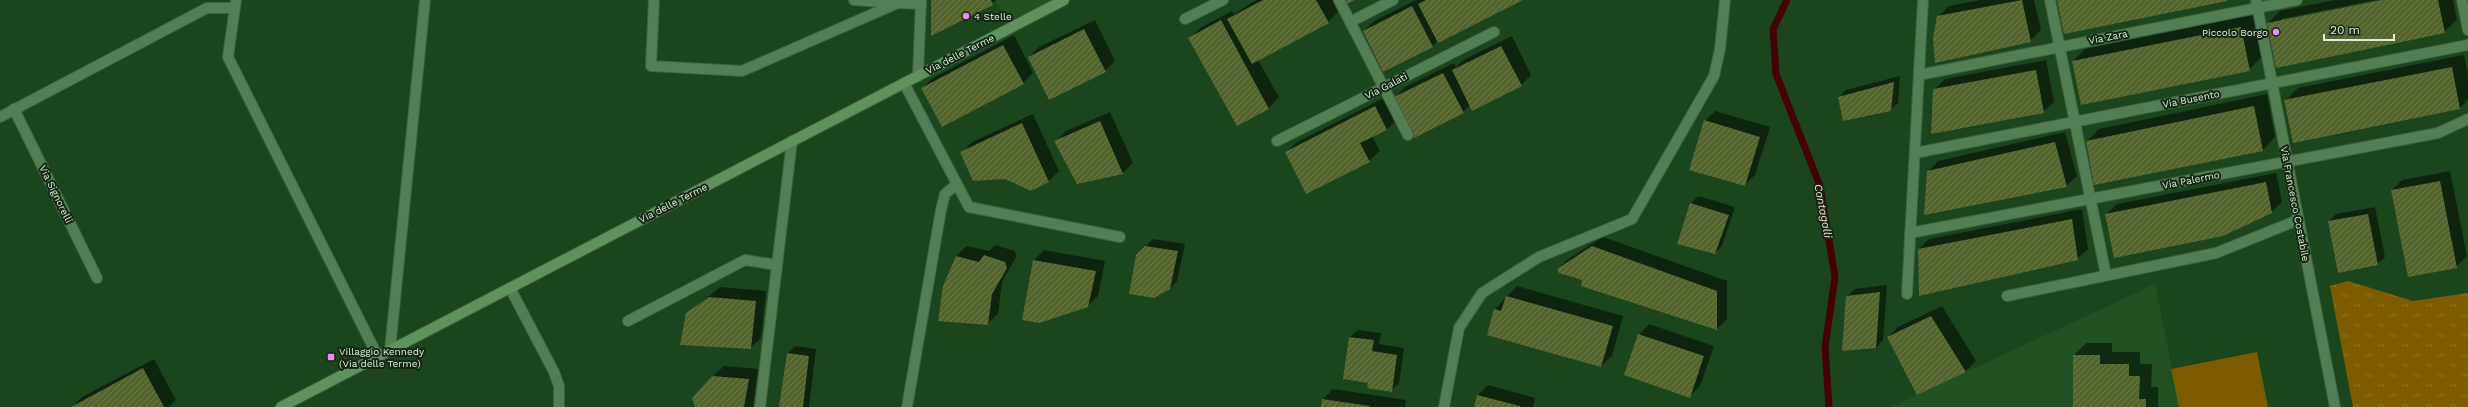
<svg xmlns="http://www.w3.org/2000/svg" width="2468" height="407" viewBox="0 0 2468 407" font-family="'Work Sans',sans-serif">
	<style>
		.built { fill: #215023 }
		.grass { fill: url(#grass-tufts) }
		.park { fill: #7d5c00 }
		.shadow { fill: #0007 }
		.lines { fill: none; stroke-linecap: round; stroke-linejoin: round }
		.stream { stroke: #440207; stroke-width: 7 }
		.building { fill: url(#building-hatch) }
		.minor-casing { stroke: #3d623f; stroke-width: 12 }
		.secondary-casing { stroke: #3d623f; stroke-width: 12 }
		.minor { stroke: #537e53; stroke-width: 10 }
		.secondary { stroke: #609260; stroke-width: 10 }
		.poi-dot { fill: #ef8bf7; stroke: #152615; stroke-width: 1.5 }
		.labels { text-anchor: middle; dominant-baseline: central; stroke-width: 4; stroke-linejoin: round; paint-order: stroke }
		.poi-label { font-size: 10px; fill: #daf1d9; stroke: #152615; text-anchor: start }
		.street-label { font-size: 10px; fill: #daf1d9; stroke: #152615 }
		.water-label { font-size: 11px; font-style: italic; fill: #f4d9d7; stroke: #152615 }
	</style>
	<defs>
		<pattern id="grass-tufts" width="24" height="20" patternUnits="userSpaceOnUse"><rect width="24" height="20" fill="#7d5c00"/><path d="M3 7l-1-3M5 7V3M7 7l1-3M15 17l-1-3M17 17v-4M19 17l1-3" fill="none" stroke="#8f7425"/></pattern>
		<pattern id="building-hatch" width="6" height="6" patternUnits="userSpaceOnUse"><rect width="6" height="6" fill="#53642e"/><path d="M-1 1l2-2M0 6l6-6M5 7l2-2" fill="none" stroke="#6b7b4c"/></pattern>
	</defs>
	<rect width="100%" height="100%" fill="#1b451d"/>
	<!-- built -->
	<g class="built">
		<polygon points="995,0 1052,0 1006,23"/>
		<polygon points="2155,284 2180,407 1892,407 1966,372"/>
	</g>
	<!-- grass -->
	<polygon class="grass" points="2348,281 2413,301 2468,293 2468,407 2353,407 2330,286"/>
	<!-- park -->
	<polygon class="park" points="2257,352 2268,407 2179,407 2171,369"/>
	<!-- shadow -->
	<g class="shadow">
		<polygon points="932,0 997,0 932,34"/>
		<polygon points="1256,0 1332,0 1338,12 1328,22 1258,60 1279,97 1269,108 1237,125 1190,38 1200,28 1232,11 1234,14"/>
		<polygon points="1416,0 1521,0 1438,41 1432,46 1364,31 1374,21"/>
		<polygon points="1981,0 2034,0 2041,30 2030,41 1938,17 1949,6"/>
		<polygon points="2335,0 2376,0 2281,19 2281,21 2387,0 2453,0 2457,20 2444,32 2268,23 2280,11"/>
		<polygon points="2253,15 2261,57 2249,70 2073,61 2085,49"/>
		<polygon points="1095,20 1115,61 1105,71 1029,57 1039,47"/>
		<polygon points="1014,35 1033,73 1023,83 922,88 933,78"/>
		<polygon points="1512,36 1531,75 1521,85 1470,105 1463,112 1395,97 1405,87 1454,63 1456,67 1463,60"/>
		<polygon points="2464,55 2468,76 2468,100 2460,108 2285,101 2298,88"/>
		<polygon points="2046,60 2054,102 2043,112 1934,90 1945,79"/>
		<polygon points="1900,76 1898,103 1890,110 1839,97 1846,90"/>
		<polygon points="2267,94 2275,137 2263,150 2095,183 2087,141 2099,129"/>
		<polygon points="1386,97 1397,119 1387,129 1372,136 1380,151 1369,161 1286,152 1297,142"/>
		<polygon points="1715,111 1770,127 1755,175 1745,185 1705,121"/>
		<polygon points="1110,112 1133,163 1123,173 1077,183 1056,141 1066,131"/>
		<polygon points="1033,114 1059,171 1049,181 1031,190 962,152 972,142"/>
		<polygon points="2065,132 2077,176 2066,186 1928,172 1938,161"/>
		<polygon points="2450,171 2467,256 2456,267 2392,190 2402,180"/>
		<polygon points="2276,173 2282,202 2271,212 2106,214 2117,204"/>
		<polygon points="1698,196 1735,207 1722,246 1715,253 1691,203"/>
		<polygon points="2375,207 2385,257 2377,264 2329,221 2336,214"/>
		<polygon points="2082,209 2088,249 2077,259 1919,249 1929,239"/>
		<polygon points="1603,237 1727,281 1727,319 1717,329 1582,285 1583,280 1558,269 1568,259"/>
		<polygon points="1153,239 1185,244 1177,281 1170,289 1137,256"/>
		<polygon points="995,245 1015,251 1016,257 1002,282 998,314 987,324 956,256 967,246 989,251"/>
		<polygon points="1044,250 1105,261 1098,296 1087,306 1023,319 1034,260"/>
		<polygon points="1887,285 1883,340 1876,348 1847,296 1855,289"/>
		<polygon points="1517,286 1623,316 1612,356 1601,366 1488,334 1495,309"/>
		<polygon points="720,287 766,291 761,338 750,348 687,314"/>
		<polygon points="1942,306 1976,361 1965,372 1888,337 1898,327"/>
		<polygon points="1649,324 1714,346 1700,386 1690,396 1639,335"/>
		<polygon points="1358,330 1381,333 1379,344 1404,348 1399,383 1391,391 1369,382 1344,379 1350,337"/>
		<polygon points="2086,343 2112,343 2112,352 2140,352 2140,364 2152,364 2151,387 2158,387 2158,407 2074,407 2074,355"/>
		<polygon points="795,346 816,349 809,407 780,407 788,353"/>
		<polygon points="154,359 176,400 169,407 72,407 82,397"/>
		<polygon points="724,366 758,369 753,407 696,407 713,376"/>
		<polygon points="1488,385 1535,398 1533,407 1475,407 1477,396"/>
		<polygon points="1333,389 1406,400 1405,407 1322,407 1323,399"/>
	</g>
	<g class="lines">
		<!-- stream -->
		<polyline class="stream" points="1787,0 1773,29 1776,74 1820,186 1835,277 1825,347 1829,407"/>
	</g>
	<!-- building -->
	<g class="building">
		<polygon points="931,0 991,0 993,5 931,36"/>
		<polygon points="1263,0 1316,0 1329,23 1252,64 1227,19"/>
		<polygon points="1345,0 1355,0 1347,4"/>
		<polygon points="1426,0 1523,0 1438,43 1418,4"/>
		<polygon points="2022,0 2031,42 1935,63 1933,38 1937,16"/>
		<polygon points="2057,0 2227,0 2227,1 2064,34"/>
		<polygon points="2382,0 2438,0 2445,33 2276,68 2267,23"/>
		<polygon points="1412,6 1433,47 1383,72 1363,31"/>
		<polygon points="1221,20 1269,109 1237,126 1188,38"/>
		<polygon points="2241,27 2250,71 2081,105 2072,61"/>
		<polygon points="1084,29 1106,72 1049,100 1028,57"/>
		<polygon points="1003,45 1024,84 942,127 921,88"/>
		<polygon points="1501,46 1522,86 1472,111 1452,70"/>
		<polygon points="2452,67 2460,109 2293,143 2284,100"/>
		<polygon points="2036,70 2044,113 1931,134 1933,89"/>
		<polygon points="1443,73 1464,113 1414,138 1394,97"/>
		<polygon points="1894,82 1891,111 1843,121 1838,97"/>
		<polygon points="1375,106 1387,130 1360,143 1370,162 1306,194 1285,152"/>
		<polygon points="2254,106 2263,151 2094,185 2086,141"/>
		<polygon points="1704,120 1760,137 1745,186 1689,170"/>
		<polygon points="1100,121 1123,174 1077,184 1054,141"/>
		<polygon points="1022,123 1049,182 1031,191 1005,179 973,181 960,152"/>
		<polygon points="2055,142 2067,187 1924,215 1927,171"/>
		<polygon points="2440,181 2457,268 2408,277 2391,190"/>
		<polygon points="2266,182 2272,213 2223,236 2114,258 2105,214"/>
		<polygon points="1690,203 1729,215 1715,254 1677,244"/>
		<polygon points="2368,214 2378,265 2338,273 2328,221"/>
		<polygon points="2072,219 2078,260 1919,296 1918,249"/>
		<polygon points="1145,246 1178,251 1170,289 1154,298 1129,294 1136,255"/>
		<polygon points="1592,246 1717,291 1717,330 1581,286 1582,280 1559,273 1557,269"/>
		<polygon points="984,255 1005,262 1007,268 992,294 988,325 938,321 943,286 956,256 979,262"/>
		<polygon points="1033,260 1096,271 1088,307 1039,323 1022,320"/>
		<polygon points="1880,292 1876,348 1842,351 1846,296"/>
		<polygon points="1506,296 1613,326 1601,367 1487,335 1494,309 1501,311"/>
		<polygon points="709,297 756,301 751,349 680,345 686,313"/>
		<polygon points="1931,316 1966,372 1917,395 1887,337"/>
		<polygon points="1638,334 1704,356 1690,398 1624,375"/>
		<polygon points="1349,337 1374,340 1372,351 1397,355 1392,392 1367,388 1368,383 1343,379"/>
		<polygon points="787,353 809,356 803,407 779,407"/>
		<polygon points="2073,355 2100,355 2100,364 2129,364 2129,376 2140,376 2139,399 2146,399 2146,407 2073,407"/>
		<polygon points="143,368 164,407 71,407"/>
		<polygon points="712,376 749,379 744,407 695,407 692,398"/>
		<polygon points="1477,395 1520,406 1520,407 1474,407"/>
		<polygon points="1322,399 1370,406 1369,407 1321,407"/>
	</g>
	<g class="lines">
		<!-- minor casing -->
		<g class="minor-casing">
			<g id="minor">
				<polyline points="236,0 228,57 378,357"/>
				<polyline points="654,0 651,66 742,71 898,3 921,4"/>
				<polyline points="854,0 896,3"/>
				<polyline points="1339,0 1408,135"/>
				<polyline points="2050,0 2106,275"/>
				<polyline points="2256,0 2335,407"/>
				<polyline points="2462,0 2468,30"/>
				<polyline points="1185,19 1223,0"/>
				<polyline points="1350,22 1393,0"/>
				<polyline points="1919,75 2297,0"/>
				<polyline points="918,76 921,0"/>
				<polyline points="904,83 969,207 1120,237"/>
				<polyline points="14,109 97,278"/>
				<polyline points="0,117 207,8 234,8"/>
				<polyline points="1277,141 1494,32"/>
				<polyline points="1915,153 2468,45"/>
				<polyline points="1910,233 2438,133 2468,119"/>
				<polyline points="510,288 554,372 559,386 559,407"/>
				<polyline points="1907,294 1923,0"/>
				<polyline points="2007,296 2216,253 2298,220"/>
				<polyline points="628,321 745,260 777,265"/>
				<polyline points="390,350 425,0"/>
				<polyline points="760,407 792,141"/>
				<polyline points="907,407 941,210 945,194 957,184"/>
				<polyline points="1444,407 1459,328 1482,293 1539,257 1632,219 1714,76 1720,49 1725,0"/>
			</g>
		</g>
		<!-- secondary casing -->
		<g class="secondary-casing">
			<polyline id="secondary" points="281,407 1064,0"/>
		</g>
		<!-- minor -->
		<use href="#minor" class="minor"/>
		<!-- secondary -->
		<use href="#secondary" class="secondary"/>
	</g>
	<!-- markers -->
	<g class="poi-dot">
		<circle cx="966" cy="16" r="4"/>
		<circle cx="2276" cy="32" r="4"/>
		<rect x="327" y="353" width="8" height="8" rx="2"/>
	</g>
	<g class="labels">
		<!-- poi labels -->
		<g class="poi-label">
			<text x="974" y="16">4 Stelle</text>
			<text x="2268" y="32" text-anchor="end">Piccolo Borgo</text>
			<text x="339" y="351">Villaggio Kennedy<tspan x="339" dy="12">(Via delle Terme)</tspan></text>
		</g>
		<!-- street labels -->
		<g class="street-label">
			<text transform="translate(2108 37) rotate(-11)">Via Zara</text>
			<text transform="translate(960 54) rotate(-27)">Via delle Terme</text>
			<text transform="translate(1386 86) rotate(-27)">Via Galati</text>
			<text transform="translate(2191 99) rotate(-11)">Via Busento</text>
			<text transform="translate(2191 180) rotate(-11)">Via Palermo</text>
			<text transform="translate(56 194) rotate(64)">Via Signorelli</text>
			<text transform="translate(673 203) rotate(-27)">Via delle Terme</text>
			<text transform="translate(2295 204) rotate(79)">Via Francesco Costabile</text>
		</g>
		<!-- water labels -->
		<g class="water-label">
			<text transform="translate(1823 211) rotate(79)">Cantagalli</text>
		</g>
	</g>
	<!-- scale -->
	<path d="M2324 34v6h70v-6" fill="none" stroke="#daf1d9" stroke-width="2"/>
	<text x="2330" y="34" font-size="12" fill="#daf1d9" stroke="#152615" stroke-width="3" paint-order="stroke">20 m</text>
</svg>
